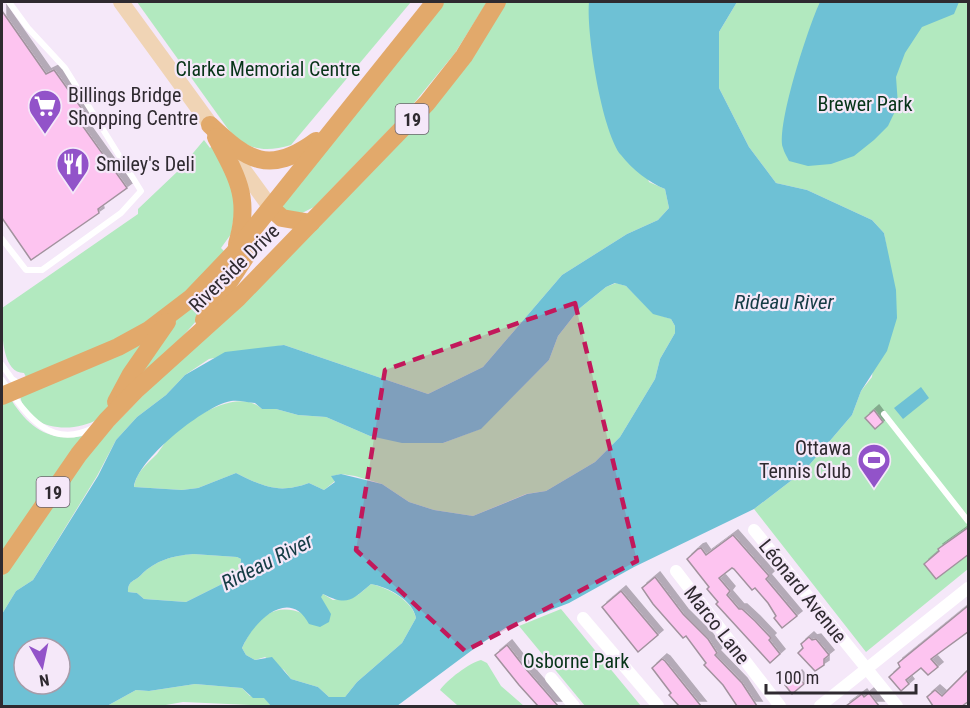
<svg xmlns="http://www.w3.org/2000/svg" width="970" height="708" viewBox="0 0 970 708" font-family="'Roboto Condensed',sans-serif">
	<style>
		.green { fill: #b2e9bf }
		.water { fill: #6ec1d5; fill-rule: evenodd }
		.building { fill: #fdc4f0; stroke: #a2929e; stroke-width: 1.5; filter: url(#shadow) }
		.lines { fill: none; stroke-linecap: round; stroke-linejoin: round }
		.lane { stroke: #fff; stroke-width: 6 }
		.street { stroke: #fff; stroke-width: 12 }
		.secondary { stroke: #f0d4b5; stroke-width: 16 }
		.primary { stroke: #e2a96b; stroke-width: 18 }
		.marked { fill: #c2185b; fill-opacity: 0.2; stroke: #c2185b; stroke-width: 4.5; stroke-dasharray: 12 8; stroke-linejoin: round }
		.labels { text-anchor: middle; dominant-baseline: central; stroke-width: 4.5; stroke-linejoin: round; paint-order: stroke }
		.shield { fill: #f5e8f9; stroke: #6a636c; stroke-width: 1.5 }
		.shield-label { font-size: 18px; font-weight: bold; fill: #2f2a30 }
		.park-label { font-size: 20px; fill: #073418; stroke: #f5e8f9 }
		.poi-label { font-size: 20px; fill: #2f2a30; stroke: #f5e8f9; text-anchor: start }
		.street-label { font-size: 20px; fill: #2f2a30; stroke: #f5e8f9 }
		.water-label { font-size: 21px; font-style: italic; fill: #153c45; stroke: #f5e8f9 }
	</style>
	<defs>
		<filter id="shadow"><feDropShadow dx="5" dy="-5" stdDeviation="0" flood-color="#0004"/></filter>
	</defs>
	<rect width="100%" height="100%" fill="#f5e8f9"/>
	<!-- green -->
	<g class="green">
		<path d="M137,2h274l-120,143c-27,8 -45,5 -63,-16z"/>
		<polygon points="444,2 487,2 455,53 410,108 314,207 302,213 282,210 286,197"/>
		<polygon points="497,2 589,2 649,182 665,189 669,208 658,220 627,234 562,275 483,367 428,394 284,345 209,359 185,375 166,395 137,417 116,440 97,476 33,580 16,591 2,614 2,577 92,448 427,103"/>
		<polygon points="737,2 968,2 968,569 866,652 754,509 805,470 852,415 861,391 872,377 887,250 884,233 872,220 807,190 776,183 749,147 719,88 719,32"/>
		<path d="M204,140l6,8 2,-2 26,45 -7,43 -10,14 4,4c-28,33 -63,65 -102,85 -31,15 -65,27 -97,40l-2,-4c-24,0 -22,-47 -22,-65l136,-94v-5l40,-38z"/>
		<path d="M228,269l-31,51 -14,16 -85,83c-25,15 -71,12 -78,-23l87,-38z"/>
		<path d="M616,283l10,3 27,27 18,6 4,7v7l-15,26 -5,20 -35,58 -25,25 -49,29 -20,3 -53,22 -39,-6 -25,-8 -27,-18 -27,-8 -14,-2 -9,2 3,5 -11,9 -15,-7c-30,11 -45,4 -73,-10l-38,15 -16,2 -48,-3c2,-15 13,-23 23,-33 4,-5 7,-11 11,-15 20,-20 70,-53 94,-30h14l22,6 28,2 44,19 73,7 37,-14 69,-69 9,-24 22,-28 26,-21z"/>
		<path d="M2,401h10c17,27 38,41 71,35l-81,118z"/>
		<path d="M193,554l44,3 4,2 -1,10 -8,10 -46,23 -42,-3 -7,-6 -9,-1c0,-12 6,-10 13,-17 15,-15 31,-19 52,-21z"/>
		<path d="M371,584c17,4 41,16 45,34l-14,25 -45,39 -12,15h-16l-11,-10 -27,-8 -7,-9 -19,-13 -10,3 -9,-5 -4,-7c13,-28 31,-48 62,-34l19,-20 10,6 25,-5z"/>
		<polygon points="561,609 641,706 585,706 519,626"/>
		<path d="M481,660l6,3 14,23 23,20 -67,-1 -17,-15c7,-10 29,-27 41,-30z"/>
		<polygon points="195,684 242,688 250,696 265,698 271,706 183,702 160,706 107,706 136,690 149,691"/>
	</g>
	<!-- water -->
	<g class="water">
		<path d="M589,2h148l-18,30v56l30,59 27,36 31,7 65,30 12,13 12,57 1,28 -10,33 -26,40 -9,24 -47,55 -51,39 -120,58 -65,36 -62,24 -28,18 -82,61h-126l-7,-8h-11l-11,-10 -47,-4 -46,7 -13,-1 -29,16h-105v-92l14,-23 17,-11 65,-104 18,-36 21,-23 29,-22 19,-20 40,-23 59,-7 144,49 55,-27 79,-92 65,-41 31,-14 11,-12 -4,-19c-17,-7 -32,-19 -44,-34 -19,-23 -35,-123 -32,-153zM615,283l11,3 27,28 18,5 4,7v7l-15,26 -5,20 -35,58 -25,25 -49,29 -19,3 -54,22 -39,-6 -25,-8 -27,-18 -41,-10 -10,2 4,6 -11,8 -15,-7c-30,11 -45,4 -73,-10l-38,15 -16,2 -48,-3c3,-27 67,-78 93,-85 8,-3 19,0 28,1l7,6h14l22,6 28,2 44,19 32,7h41l38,-14 68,-69 9,-24 22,-28 26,-21zM193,554l44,3 4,2 -1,10 -8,10 -46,23 -42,-3 -7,-6 -9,-1c0,-12 6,-10 13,-17 15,-15 31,-19 52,-21zM371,584c17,3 42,16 45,34l-14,25 -45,39 -12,15h-16l-11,-10 -27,-8 -19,-22 -17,3 -9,-5 -4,-7c11,-26 47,-62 67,-24l11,3 9,-5 2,-8 -10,-17 2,-3c24,12 28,7 48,-10zM24,648h36v36h-36z"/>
		<path d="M820,2h139l-5,12 -32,13 -17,26 -9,24 2,28 -10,21 -14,14 -20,16 -23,8 -23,2 -19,-5c-2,-4 -5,-9 -6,-13 -7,-23 26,-123 37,-146z"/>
		<polygon points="921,387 929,398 903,419 894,408"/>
	</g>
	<!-- building -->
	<g class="building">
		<polygon points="2,11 46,74 54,70 87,116 79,121 127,188 98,209 99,213 31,260 2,218"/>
		<polygon points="874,410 883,422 875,429 865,418"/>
		<polygon points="969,527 969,554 936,579 924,564 939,551 938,549"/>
		<polygon points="733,535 769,576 766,579 797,616 782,628 774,618 776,616 768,603 755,588 752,590 734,569 732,568 719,578 730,591 727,595 739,609 742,609 755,621 771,638 769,640 780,654 770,663 716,604 718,602 707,589 709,587 687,559 698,549 701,548 706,555"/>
		<polygon points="655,577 683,614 708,639 717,653 715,655 742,683 757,706 737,706 723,685 704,665 706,663 686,636 683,638 653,604 642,588"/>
		<polygon points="621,591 658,635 638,652 602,607"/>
		<polygon points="969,605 969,631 931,659 938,667 928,675 921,668 906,680 909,684 901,691 889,677 900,667 898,663"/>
		<polygon points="809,637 812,640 816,639 829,655 824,659 824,665 815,671 798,653 803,648 801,644"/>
		<polygon points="507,645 525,668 558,706 538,706 519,685 495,655"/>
		<polygon points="662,659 665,661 701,706 679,706 669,695 671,693 652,668"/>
		<polygon points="969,669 969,701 962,706 933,706 927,697 935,690 942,696"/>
		<polygon points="797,675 804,684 792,694 785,685"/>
		<polygon points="869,693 879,706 846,706 862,694 864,697"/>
	</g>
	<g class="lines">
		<!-- lane -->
		<g class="lane">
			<polyline points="2,239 26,270 42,270 121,213 141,191 65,68 28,28 9,2"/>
			<polyline points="2,365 12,379 21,385"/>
			<path d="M2,380c22,31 46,71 91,48"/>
			<polyline points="884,414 968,521"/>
		</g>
		<!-- street -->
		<g class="street">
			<polyline points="754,530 897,706"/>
			<polyline points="676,571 780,706"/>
			<polyline points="583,618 658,706"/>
			<polyline points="551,678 574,706"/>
			<polyline points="820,706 968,588"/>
		</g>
		<!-- secondary -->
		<polyline class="secondary" points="121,2 271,208"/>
		<!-- primary -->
		<g class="primary">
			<path d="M210,125c37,35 59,51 106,16"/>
			<path d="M216,137c21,40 35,61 21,107"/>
			<polyline points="271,208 282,218 311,223"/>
			<polyline points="204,320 252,247"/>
			<polyline points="2,396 118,347 149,330 191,298 234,253 435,2"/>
			<polyline points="116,402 131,374 167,322"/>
			<polyline points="2,566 79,454 107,420 137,389 238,298 427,103 464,56 497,2"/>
		</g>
	</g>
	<!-- marked area -->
	<path class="marked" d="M575,303l62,258 -172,90 -109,-101 29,-180z"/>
	<!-- icons -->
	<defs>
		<g id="supermarket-pin" transform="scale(1.725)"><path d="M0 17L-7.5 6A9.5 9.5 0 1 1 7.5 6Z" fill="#9253c9" stroke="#f5e8f9"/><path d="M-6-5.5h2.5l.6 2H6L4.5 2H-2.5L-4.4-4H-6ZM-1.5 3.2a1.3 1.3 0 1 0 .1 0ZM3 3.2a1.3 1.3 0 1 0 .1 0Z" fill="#fff"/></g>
		<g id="restaurant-pin" transform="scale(1.725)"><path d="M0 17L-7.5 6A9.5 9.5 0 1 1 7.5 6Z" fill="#9253c9" stroke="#f5e8f9"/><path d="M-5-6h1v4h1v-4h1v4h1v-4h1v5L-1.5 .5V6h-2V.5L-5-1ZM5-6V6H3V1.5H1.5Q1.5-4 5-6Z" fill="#fff"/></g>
		<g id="stadium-pin" transform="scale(1.725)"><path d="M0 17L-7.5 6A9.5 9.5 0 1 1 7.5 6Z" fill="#9253c9" stroke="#f5e8f9"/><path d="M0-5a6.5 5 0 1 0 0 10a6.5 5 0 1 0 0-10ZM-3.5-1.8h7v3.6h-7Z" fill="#fff"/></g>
	</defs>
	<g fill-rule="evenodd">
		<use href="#supermarket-pin" x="45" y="106"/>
		<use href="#restaurant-pin" x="73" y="164"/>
		<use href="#stadium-pin" x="874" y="460"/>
	</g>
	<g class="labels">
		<!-- shield labels -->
		<g class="shield">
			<rect x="395.5" y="104" width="33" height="30" rx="4.5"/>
			<rect x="36.5" y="477" width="33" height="30" rx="4.5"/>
		</g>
		<g class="shield-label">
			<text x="412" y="119">19</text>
			<text x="53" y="492">19</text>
		</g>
		<!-- park labels -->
		<g class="park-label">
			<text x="268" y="69">Clarke Memorial Centre</text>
			<text x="865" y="104">Brewer Park</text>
			<text x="576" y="661">Osborne Park</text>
		</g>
		<!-- poi labels -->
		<g class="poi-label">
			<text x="68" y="95">Billings Bridge<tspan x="68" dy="23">Shopping Centre</tspan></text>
			<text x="96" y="164">Smiley's Deli</text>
			<text x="851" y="448" text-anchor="end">Ottawa<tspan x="851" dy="23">Tennis Club</tspan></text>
		</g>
		<!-- street labels -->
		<g class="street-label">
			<text transform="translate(234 268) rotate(-44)">Riverside Drive</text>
			<text transform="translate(803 591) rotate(51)">Léonard Avenue</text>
			<text transform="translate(717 625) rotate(52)">Marco Lane</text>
		</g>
		<!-- water labels -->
		<g class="water-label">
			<text x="784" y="302">Rideau River</text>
			<text transform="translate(267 562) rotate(-27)">Rideau River</text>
		</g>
	</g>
	<!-- border -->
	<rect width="970" height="708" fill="none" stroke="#2f2a30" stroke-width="6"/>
	<!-- north arrow -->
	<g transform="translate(42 666) rotate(171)"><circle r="28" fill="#f5e8f9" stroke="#a69ca9" stroke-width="1.5"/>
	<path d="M0-4.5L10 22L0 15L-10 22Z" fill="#9253c9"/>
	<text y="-9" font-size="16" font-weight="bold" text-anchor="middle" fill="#2f2a30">N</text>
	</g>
	<!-- scale -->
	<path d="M766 684v9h150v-9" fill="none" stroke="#2f2a30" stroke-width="3"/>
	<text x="775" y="684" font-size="18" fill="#2f2a30" stroke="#f5e8f9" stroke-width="4.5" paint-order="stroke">100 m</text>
</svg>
